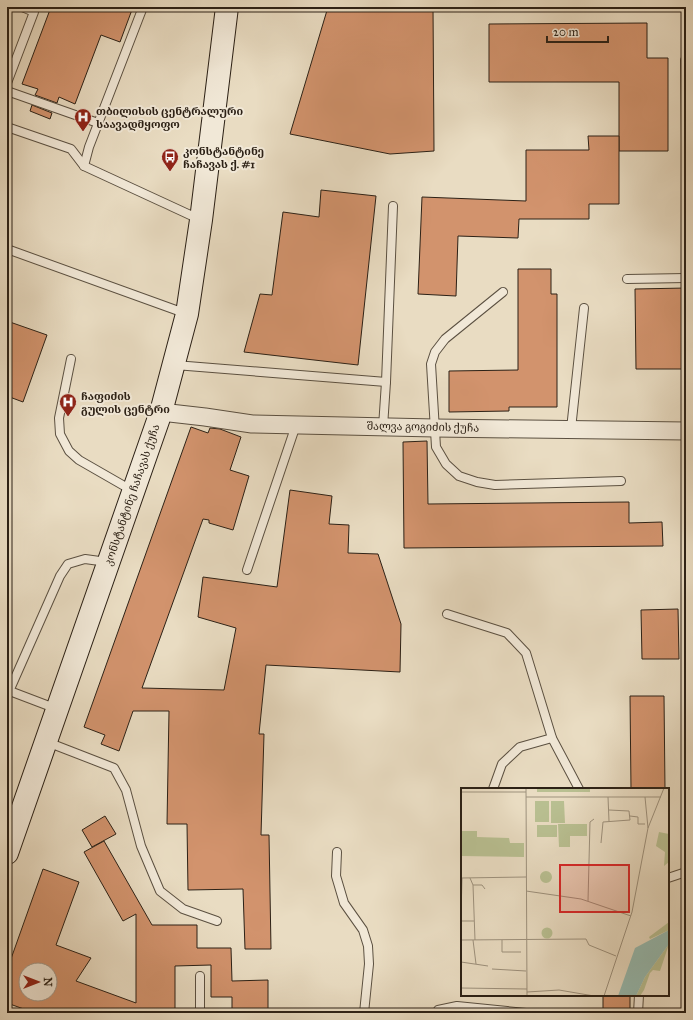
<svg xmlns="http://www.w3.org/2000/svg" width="693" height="1020" viewBox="0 0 693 1020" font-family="'IM FELL Great Primer','Noto Serif Georgian',serif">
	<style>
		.building { fill: #d2936d; stroke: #2c2116; fill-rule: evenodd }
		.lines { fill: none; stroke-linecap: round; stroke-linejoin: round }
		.lane-casing { stroke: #5b5041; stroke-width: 10 }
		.street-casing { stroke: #5b5041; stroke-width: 19 }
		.secondary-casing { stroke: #2c2116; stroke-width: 24 }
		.lane { stroke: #f1e8d7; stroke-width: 8 }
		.street { stroke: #f1e8d7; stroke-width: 17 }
		.secondary { stroke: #f1e8d7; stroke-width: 22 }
		.labels { text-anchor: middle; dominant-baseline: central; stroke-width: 4; stroke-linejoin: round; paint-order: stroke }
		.poi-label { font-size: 11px; font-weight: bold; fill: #2c2116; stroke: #f1e8d7; text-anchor: start }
		.street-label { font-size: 11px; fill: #2c2116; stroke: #f1e8d7 }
		.inset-road { fill: none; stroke: #9d917d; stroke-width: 1 }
		.view { fill: #d62828; fill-opacity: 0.15; stroke: #d62828; stroke-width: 2 }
		.inset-edge { fill: none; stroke: #2c2116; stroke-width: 2 }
	</style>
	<rect width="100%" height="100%" fill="#e9dcc2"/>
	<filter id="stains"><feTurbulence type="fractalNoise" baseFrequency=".005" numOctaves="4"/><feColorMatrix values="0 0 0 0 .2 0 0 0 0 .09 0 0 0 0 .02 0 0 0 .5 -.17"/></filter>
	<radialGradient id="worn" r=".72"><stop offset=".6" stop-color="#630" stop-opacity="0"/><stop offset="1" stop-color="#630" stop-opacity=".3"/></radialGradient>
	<!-- building -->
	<g class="building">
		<polygon points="51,7 133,7 120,42 101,35 75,104 59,97 57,103 35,95 38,89 22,84"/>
		<polygon points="328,7 433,7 434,151 390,154 290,134"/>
		<polygon points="647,23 647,58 668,58 668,151 619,151 619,82 489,82 489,24"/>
		<polygon points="32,105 52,113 50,119 30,111"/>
		<polygon points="588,136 619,136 619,204 589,204 589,219 519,219 518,238 458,236 456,296 418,294 422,197 526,201 526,150 589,150"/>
		<polygon points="321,190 376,196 358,365 244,352 260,294 272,295 283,212 319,217"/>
		<polygon points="518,269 551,269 551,294 557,294 557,407 509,407 509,411 449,412 449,371 518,370"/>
		<polygon points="686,288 686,369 636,369 635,289"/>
		<polygon points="7,321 47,335 23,402 7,396"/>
		<polygon points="191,427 208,433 210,428 220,429 241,437 230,470 249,476 233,530 209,523 209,520 203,519 142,688 224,690 236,628 198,617 203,577 277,587 290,490 332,496 329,524 349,525 348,553 378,554 401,624 400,672 266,665 259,734 264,734 261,835 269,835 271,949 245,949 243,889 188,890 187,824 167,824 169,711 133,711 119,751 101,744 105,735 84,727"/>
		<polygon points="427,441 428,504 629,502 629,523 662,522 663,546 404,548 403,442"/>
		<polygon points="678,609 679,659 642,659 641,610"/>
		<polygon points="630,696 664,696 665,789 631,789"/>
		<polygon points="105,816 116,834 92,847 82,830"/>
		<path d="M104,841l48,84h45v23h34l1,33 36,-1v33h-36v-16h-21v-32l-36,1v47h-140l-28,-10v-33l36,-101 36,13 -23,63 35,13 -15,23 60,22v-89l-13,7 -39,-69zM26,970h24v24h-24z"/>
		<rect x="603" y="995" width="27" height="18"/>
	</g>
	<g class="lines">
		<!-- lane casing -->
		<g class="lane-casing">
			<g id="lane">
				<polyline points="685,60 686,140"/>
				<polyline points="7,83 34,12 22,7"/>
				<polyline points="7,91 98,123"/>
				<polyline points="7,127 71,149 84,166 201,220"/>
				<polyline points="84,166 89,147 143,7"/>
				<polyline points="7,249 187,314"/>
				<polyline points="627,279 686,278"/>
				<polyline points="503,292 445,339 435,352 431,364 436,447 446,464 459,476 477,482 495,485 621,481"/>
				<polyline points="71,359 59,418 60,434 69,451 79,460 133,491"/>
				<polyline points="175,365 386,382"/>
				<polyline points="383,427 386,382 393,206"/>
				<polyline points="571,429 584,308"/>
				<polyline points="247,570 296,425"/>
				<polyline points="447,614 507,633 526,653 552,738 579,789"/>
				<polyline points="7,690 57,709"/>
				<polyline points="7,696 60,576 68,564 85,559 107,562"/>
				<polyline points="47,742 114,768 126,790 141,846 160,891 183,909 217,921"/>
				<polyline points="493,789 502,764 520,747 552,738"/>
				<polyline points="337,852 336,876 344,903 363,930 368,946 369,964 364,1013"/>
				<polyline points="668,878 686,872"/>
				<polyline points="200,1013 200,976"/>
				<polyline points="436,1013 438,1010 457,1006 526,1013"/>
				<polyline points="638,1013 639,995"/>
			</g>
		</g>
		<!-- street casing -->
		<g class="street-casing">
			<polyline id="street" points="161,412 205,417 252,424 435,428 686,431"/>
		</g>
		<!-- secondary casing -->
		<g class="secondary-casing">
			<polyline id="secondary" points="7,853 161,412 187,314 201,220 227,7"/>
		</g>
		<!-- lane -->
		<use href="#lane" class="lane"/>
		<!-- street -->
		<use href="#street" class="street"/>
		<!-- secondary -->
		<use href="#secondary" class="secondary"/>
	</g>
	<!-- icons -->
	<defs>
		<g id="hospital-pin" transform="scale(0.9)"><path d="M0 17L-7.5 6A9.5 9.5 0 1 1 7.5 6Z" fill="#8f2418" stroke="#f1e8d7"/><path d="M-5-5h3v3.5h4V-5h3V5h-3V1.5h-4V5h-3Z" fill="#fff"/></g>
		<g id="bus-pin" transform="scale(0.9)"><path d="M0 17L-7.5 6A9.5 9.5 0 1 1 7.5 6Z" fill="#8f2418" stroke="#f1e8d7"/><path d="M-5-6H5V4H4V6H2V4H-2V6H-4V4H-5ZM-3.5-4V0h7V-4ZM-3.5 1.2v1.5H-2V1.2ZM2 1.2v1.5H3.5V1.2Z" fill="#fff"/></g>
	</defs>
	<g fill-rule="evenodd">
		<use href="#hospital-pin" x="83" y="117"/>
		<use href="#bus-pin" x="170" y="157"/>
		<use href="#hospital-pin" x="68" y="402"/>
	</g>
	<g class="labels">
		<!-- poi labels -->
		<g class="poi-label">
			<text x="96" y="111">თბილისის ცენტრალური<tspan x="96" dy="13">საავადმყოფო</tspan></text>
			<text x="183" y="151">კონსტანტინე<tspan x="183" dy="13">ჩაჩავას ქ. #1</tspan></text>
			<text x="81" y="396">ჩაფიძის<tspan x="81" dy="13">გულის ცენტრი</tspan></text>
		</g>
		<!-- street labels -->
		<g class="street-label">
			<text transform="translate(423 427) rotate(1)">შალვა გოგიძის ქუჩა</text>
			<text transform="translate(132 495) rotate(-71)">კონსტანტინე ჩაჩავას ქუჩა</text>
		</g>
	</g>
	<!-- overview -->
	<g transform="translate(461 788)">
		<rect width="208" height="208" fill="#e9dcc2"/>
		<path d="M76,0h28v4h-28zM74,13h14v21h-14zM90,13h13l1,22h-14zM97,36h29v12h-17v11h-11zM76,37h20v12h-20zM0,43h16v6l32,1 1,5h14v14l-63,-1zM198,44l10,2v28l-5,4 1,-14 -9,-6zM208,134v8l-19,9 -1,-2zM80.5 145a5.5 5.5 0 1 1 11 0a5.5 5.5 0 1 1-11 0ZM208,156l-9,27 -7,-1 -3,3 -6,17 -4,6h-4l9,-19z" fill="#b9c092"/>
		<path d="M104,0h25v4h-25zM79 89a6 6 0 1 1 12 0a6 6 0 1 1-12 0Z" fill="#b9c092"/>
		<path d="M208,142v14l-24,33 -9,19h-18l17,-48z" fill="#97bcb2"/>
		<path class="inset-road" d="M65,0l1,208M0,4h65M65,9h135M147,9l1,24M184,9l3,31M169,28l8,1v7h7M140,55l2,-21 27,-2 -1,-9 -20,-1M0,90l65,-1M9,90l3,7 2,55M12,97h9l3,4M65,103l55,8 50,17M127,113l2,-79 4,-3M0,126l1,-36M0,133h13M0,152l125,-1 3,6 27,11M12,152l3,24M41,152v12h19M0,174l27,4M31,181l34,2M0,200l66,1M66,204l32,-2 35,6M143,208l28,-84 16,-84 16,-40"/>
		<path class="view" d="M99,77h69v47h-69z"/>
		<rect width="208" height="208" class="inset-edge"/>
	</g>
	<!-- margin -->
	<rect width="693" height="1020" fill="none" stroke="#e9dcc2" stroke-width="24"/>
	<rect x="8" y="8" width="677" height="1004" fill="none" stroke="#2c2116" stroke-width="2"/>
	<rect x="12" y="12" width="669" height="996" fill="none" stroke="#2c2116"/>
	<!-- north arrow -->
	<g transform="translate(38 982) rotate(90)"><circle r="19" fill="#f1e8d7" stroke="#a2988a"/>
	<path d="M0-3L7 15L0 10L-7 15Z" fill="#8f2418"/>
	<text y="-6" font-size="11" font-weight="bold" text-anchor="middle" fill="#2c2116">N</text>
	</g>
	<!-- scale -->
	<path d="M547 36v6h61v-6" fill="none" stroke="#2c2116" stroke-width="2"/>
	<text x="553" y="36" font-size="12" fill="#2c2116" stroke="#f1e8d7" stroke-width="3" paint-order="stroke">20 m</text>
	<rect width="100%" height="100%" filter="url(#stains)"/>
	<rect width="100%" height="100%" fill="url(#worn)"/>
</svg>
